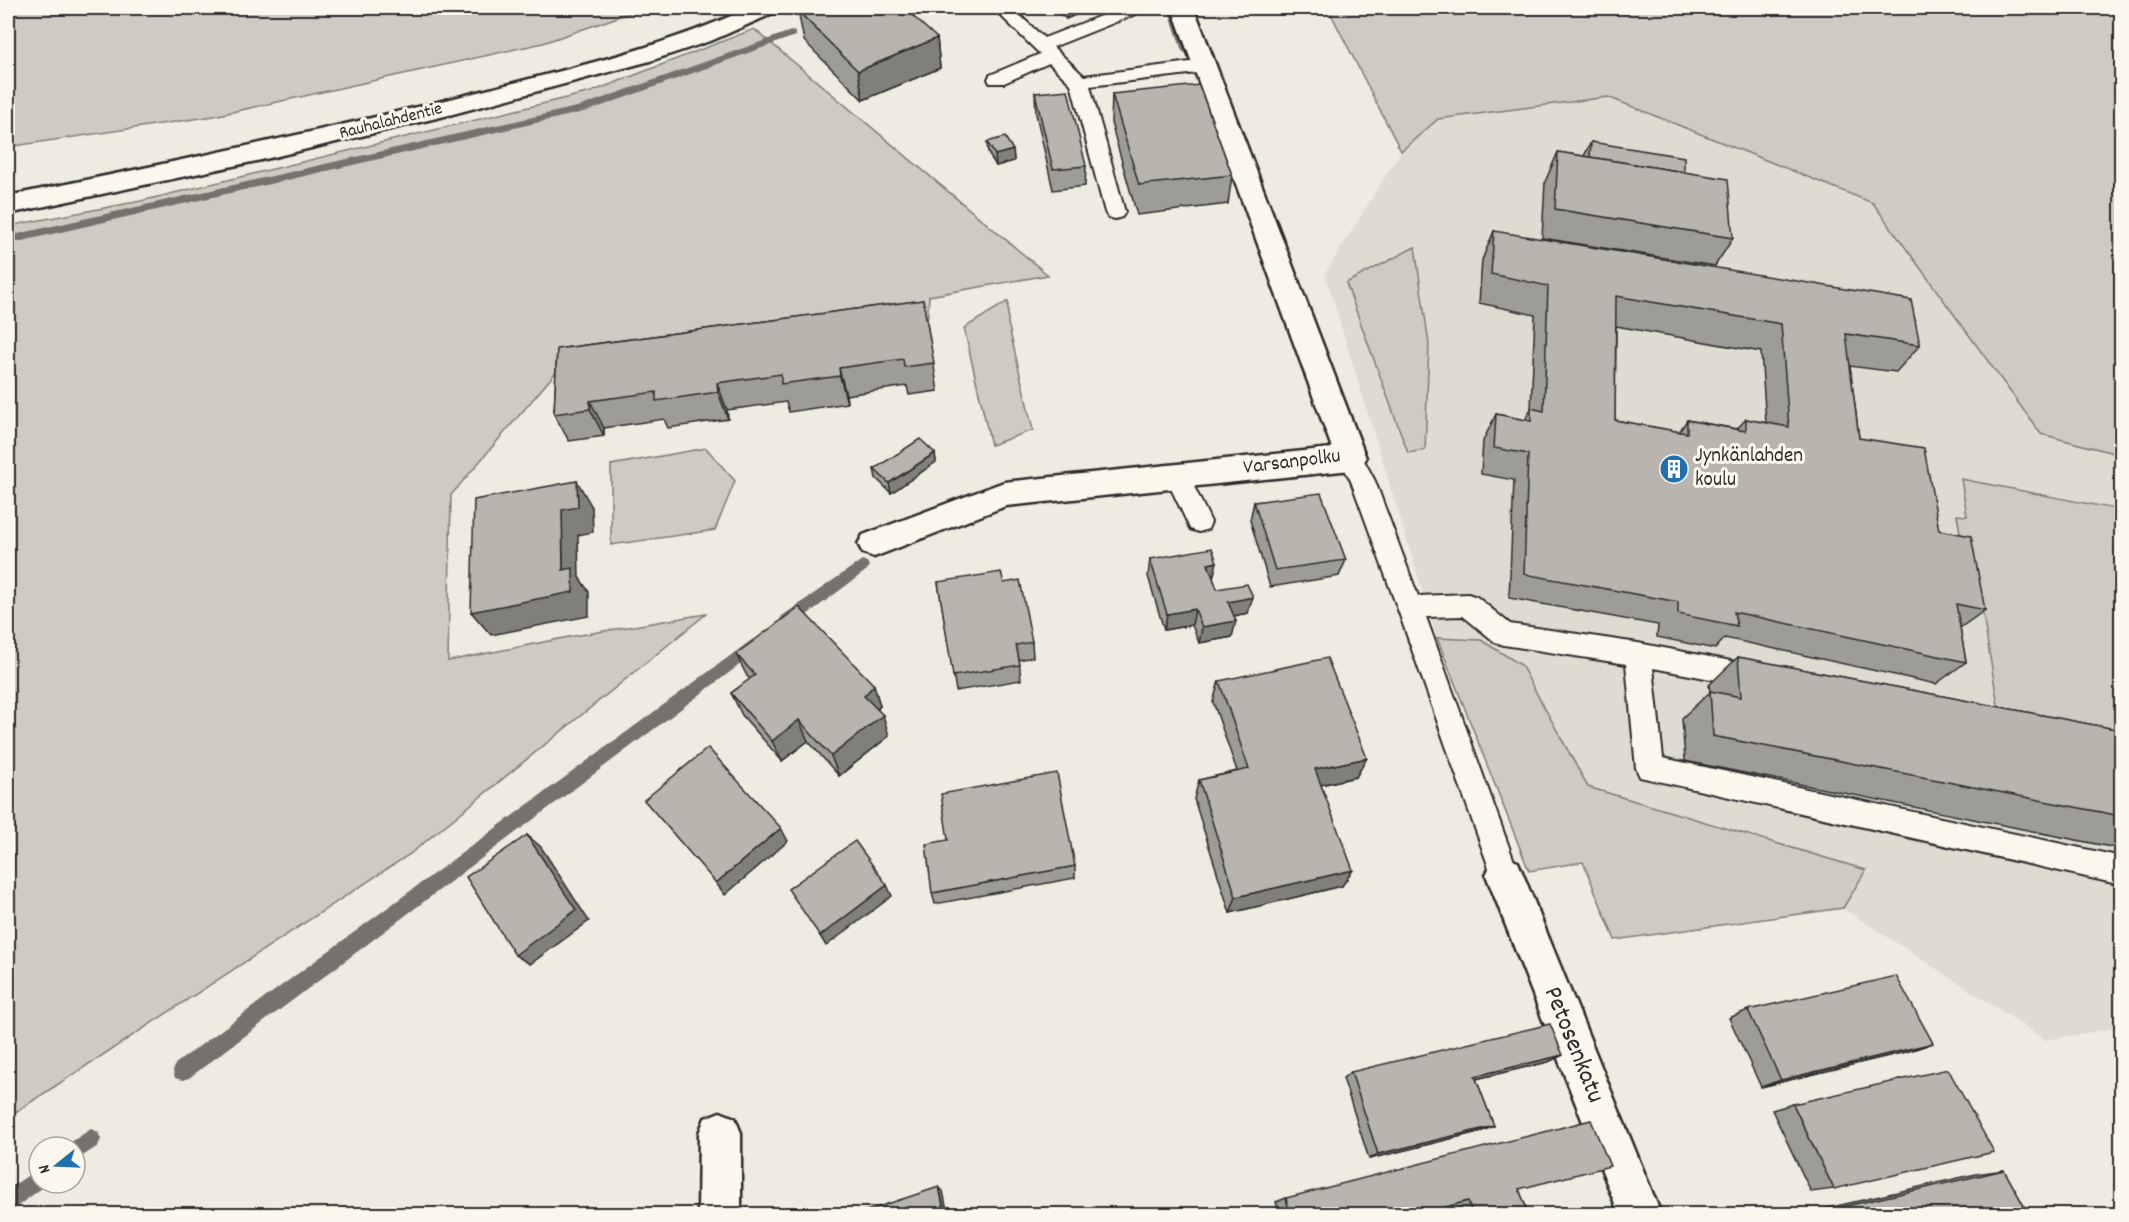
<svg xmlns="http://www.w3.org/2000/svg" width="2129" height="1222" viewBox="0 0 2129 1222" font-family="Dekko,sans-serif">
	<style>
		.built { fill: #dedbd1 }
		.green { fill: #cecbc2; stroke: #7c7b76; stroke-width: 1.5 }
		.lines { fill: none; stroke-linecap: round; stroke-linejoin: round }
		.stream { fill: #74726e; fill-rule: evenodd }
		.lane-casing { stroke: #2b2b2b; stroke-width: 4 }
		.street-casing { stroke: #2b2b2b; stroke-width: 5 }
		.secondary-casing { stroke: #2b2b2b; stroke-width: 5 }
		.lane { fill: #fbf7ec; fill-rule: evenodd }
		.street { fill: #fbf7ec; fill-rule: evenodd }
		.secondary { fill: #fbf7ec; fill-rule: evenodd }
		.wall { fill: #9e9c96; stroke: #2b2b2b; stroke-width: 1.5; fill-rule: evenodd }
		.shaded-wall { fill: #817f7a; stroke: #2b2b2b; stroke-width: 1.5 }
		.building { fill: #b8b5ae; stroke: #2b2b2b; stroke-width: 1.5; fill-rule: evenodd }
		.labels { text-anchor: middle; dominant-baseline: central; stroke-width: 6; stroke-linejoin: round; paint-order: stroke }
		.far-street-label { font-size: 18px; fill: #2b2b2b; stroke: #fbf7ec }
		.poi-label { font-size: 21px; fill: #2b2b2b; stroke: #fbf7ec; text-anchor: start }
		.street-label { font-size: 21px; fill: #2b2b2b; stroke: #fbf7ec }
		.near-street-label { font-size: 26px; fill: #2b2b2b; stroke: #fbf7ec }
	</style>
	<rect width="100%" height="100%" fill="#eeebe0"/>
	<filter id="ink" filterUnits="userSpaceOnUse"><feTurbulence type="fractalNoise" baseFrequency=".0167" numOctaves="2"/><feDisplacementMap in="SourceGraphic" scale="12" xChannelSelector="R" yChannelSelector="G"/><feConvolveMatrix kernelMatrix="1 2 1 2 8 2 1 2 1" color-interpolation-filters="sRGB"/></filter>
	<g filter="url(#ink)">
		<!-- built -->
		<polygon class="built" points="1608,97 1874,203 2041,434 2121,455 2121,1027 2046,1040 1843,908 1615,940 1583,862 1529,871 1437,638 1325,274 1401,151 1438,119"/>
		<!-- green -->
		<g class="green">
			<polygon points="8,8 644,8 543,43 214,116 8,147"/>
			<polygon points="1328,8 2121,8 2121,455 2041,434 1873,203 1608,97 1438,119 1401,151"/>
			<polygon points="754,29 1048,275 929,296 927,328 576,349 451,495 448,661 574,636 706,614 410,854 8,1117 8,226 141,201 591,92"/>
			<polygon points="1415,247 1429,344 1425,450 1408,453 1346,283"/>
			<polygon points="1008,301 1008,323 1033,430 991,445 964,328"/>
			<polygon points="706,448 735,481 715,530 611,545 611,465"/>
			<polygon points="1961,479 2121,510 2121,737 1999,711 1980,597 1971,595 1957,515 1967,516"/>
			<polygon points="1437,638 1481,640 1521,665 1588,787 1866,870 1843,908 1615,940 1583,862 1529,871"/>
		</g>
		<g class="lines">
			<!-- stream -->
			<g class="stream">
				<polygon points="1168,8 1178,8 1192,51 1191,53 1187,54 1182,51"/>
				<polygon points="791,31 795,32 795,36 588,111 13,243 8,240 9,236 13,235 581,106"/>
				<polygon points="862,560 867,562 869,566 867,570 792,626 787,627 782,626 779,621 782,616"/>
				<polygon points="753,639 758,641 761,646 758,651 189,1078 182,1080 175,1078 173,1071 175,1064"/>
				<polygon points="91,1129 98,1132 101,1139 98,1146 75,1161 75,1147 67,1147 68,1144"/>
				<polygon points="39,1168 39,1183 47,1183 46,1185 15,1208 8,1211 8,1189"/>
			</g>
			<!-- lane casing -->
			<g class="lane-casing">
				<g id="lane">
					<polygon points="993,8 1012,8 1044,38 1121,8 1143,8 1141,12 1053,47 1084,76 1205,60 1211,62 1214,66 1211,70 1205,72 1090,86 1125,212 1122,217 1115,219 1108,217 1105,212 1071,84 1049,63 1004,83 990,83 988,79 990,75 1040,54"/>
					<polygon points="1351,449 1359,451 1375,481 1418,596 1468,594 1477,597 1510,624 1638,643 1767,668 1771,676 1767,684 1758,688 1653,668 1663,758 2122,857 2122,885 1640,777 1636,768 1626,664 1504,645 1495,642 1463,616 1426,617 1519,875 1515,885 1505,889 1495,885 1397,607 1351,481 1339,458 1343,451"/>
					<polygon points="1177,467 1185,469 1189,476 1211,522 1208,529 1199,532 1190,529 1187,522 1165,476 1169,469"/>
				</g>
			</g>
			<!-- street casing -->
			<g class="street-casing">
				<g id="street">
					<polygon points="1172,8 1194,8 1366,458 1362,466 1351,470 1006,506 874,557 863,553 858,544 863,535 1004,482 1332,448"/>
					<polygon points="1505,857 1518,862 1661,1214 1619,1214 1486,875 1492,862"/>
					<polygon points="720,1112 735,1118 741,1133 741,1214 698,1214 699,1133 705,1118"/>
				</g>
			</g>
			<!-- secondary casing -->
			<g class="secondary-casing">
				<path id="secondary" d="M749,8h28l-3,5 -61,27 -63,21 -201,54 -188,45 -253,54v-18c161,-33 322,-66 482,-107 88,-22 176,-43 259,-81z"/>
			</g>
			<!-- lane -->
			<use href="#lane" class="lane"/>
			<!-- street -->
			<use href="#street" class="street"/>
			<!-- secondary -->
			<use href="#secondary" class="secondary"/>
		</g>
		<!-- wall -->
		<g class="wall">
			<polygon points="1052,8 1091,8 1066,19"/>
			<polygon points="798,11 937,38 940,68 863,100 804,41"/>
			<polygon points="1035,93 1086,166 1085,186 1053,190 1036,114"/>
			<polygon points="1112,94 1232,175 1228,204 1137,215 1111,123"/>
			<polygon points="987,142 1013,150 1014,161 996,166 988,153"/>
			<polygon points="1591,142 1684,172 1733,238 1715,266 1542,238 1545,182 1558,152 1584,156"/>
			<path d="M1494,231l426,114 -24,27 -46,-6 9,72 80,92 46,80 -25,18 6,34 -30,22 -211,-46 -10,11 -58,-12 1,-12 -149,-27 5,-118 -33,-6 2,-33 13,-27 29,6 6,-11 4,-94 -56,-12 3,-43zM1616,326l145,26 5,71 -20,-4 -9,10 -50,-9 -8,12 -64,-12z"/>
			<polygon points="923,300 938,391 909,395 907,386 846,395 847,403 789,412 786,402 727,410 728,419 668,428 664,419 604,428 604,436 569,441 554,414 557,349"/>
			<polygon points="935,453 936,462 891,493 876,478 874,469"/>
			<polygon points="1254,502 1346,560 1339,576 1270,587 1250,520"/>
			<polygon points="1150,559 1213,578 1217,589 1248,613 1234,616 1232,637 1199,643 1192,625 1164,630 1148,576"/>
			<polygon points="938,582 1004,583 1032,642 1033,657 1019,660 1021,680 956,691"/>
			<polygon points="736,654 874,685 880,706 877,710 889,736 839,776 808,741 782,761 742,715 731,693 750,679 747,676"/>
			<polygon points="1738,657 2121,730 2121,849 1685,761 1682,718 1710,692 1709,685"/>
			<polygon points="1219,681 1356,777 1321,785 1342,886 1230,913 1194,799 1199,780 1237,771 1213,702"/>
			<polygon points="1075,866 1075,878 935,904 932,893"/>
			<polygon points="1748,1010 1933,1043 1909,1051 1761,1087 1729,1018"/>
			<polygon points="1563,1055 1548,1062 1476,1079 1494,1126 1482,1131 1369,1159 1343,1078 1351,1072"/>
			<polygon points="1793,1104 1834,1189 1811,1192 1772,1110"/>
			<polygon points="2004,1170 2029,1215 1821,1215 1819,1210 1976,1174"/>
			<polygon points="1519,1189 1529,1215 1454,1215 1451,1205 1416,1215 1280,1215 1276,1202 1286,1198"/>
		</g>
		<!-- shaded-wall -->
		<g class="shaded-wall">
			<polygon points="1066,8 1091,8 1066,19"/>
			<polygon points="937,38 940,68 863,100 858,71"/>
			<polygon points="1013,150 1014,161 996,166 995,155"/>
			<polygon points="839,368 846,395 847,403 840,376"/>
			<polygon points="717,383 727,410 728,419 718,392"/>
			<polygon points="590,401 604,428 604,436 590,409"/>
			<polygon points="935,453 936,462 891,493 889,483"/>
			<polygon points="577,481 592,507 593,532 578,535 579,577 589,592 589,616 491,635 471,612 563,570 562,510"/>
			<polygon points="1217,562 1213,579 1208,564"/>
			<polygon points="1253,597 1248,613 1224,618 1228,602"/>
			<polygon points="1195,609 1192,625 1164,630 1167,614"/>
			<polygon points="1236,621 1232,637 1199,643 1202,627"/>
			<polygon points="874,685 880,706 871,718 864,696"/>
			<polygon points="883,715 889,736 839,776 831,756"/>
			<polygon points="799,720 808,741 782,761 772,741"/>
			<polygon points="1367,758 1356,777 1306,788 1315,769"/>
			<polygon points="781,828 788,841 725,895 716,883"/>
			<polygon points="527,835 541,847 589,921 530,964 515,955"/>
			<polygon points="1353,870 1342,886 1230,913 1236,897"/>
			<polygon points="887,885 892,896 826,946 820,936"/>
			<polygon points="1933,1043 1909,1051 1761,1087 1781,1080"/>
			<polygon points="1563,1055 1548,1062 1463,1082 1475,1076"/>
			<polygon points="1494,1126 1482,1131 1369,1159 1378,1154"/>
			<polygon points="939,1187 943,1191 948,1215 945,1215"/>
		</g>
		<!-- building -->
		<g class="building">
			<polygon points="807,8 904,8 937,38 858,71 798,11"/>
			<polygon points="1199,85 1232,175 1139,185 1112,94"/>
			<polygon points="1068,90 1086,166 1053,169 1035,93"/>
			<polygon points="1005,137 1013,150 995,155 987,142"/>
			<polygon points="1591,142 1684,157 1684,172 1590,157"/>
			<polygon points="1558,152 1728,179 1733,238 1555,209"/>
			<path d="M1494,231l417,69 9,45 -74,-11 13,104 65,10 15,82 32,6 14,74 -29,-6 10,58 -232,-50 3,14 -59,-12v-12l-154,-28 4,-120 -34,-6 2,-34 35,7v-13l13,3 4,-125 -57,-12zM1616,296l165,28 8,103 -43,-8v12l-59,-11v13l-72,-13z"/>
			<polygon points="923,300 934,363 904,367 903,359 839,368 840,376 781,384 781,374 717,383 718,392 656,401 656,392 590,401 590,409 554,414 557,349"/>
			<polygon points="920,439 935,453 889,483 874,469"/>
			<polygon points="577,481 578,507 562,510 563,570 573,568 573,592 471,612 474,500"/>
			<polygon points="1321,493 1346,560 1275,570 1254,502"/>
			<polygon points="1212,548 1217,562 1208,564 1217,589 1247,584 1253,597 1228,602 1236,621 1202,627 1195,609 1167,614 1150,559"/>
			<polygon points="1001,572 1004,583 1020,580 1032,642 1016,645 1020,665 953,676 938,582"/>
			<polygon points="799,607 874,685 864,696 883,715 831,756 799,720 772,741 731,693 755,675 736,654"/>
			<polygon points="1738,657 2121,730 2121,816 1713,736 1710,691 1741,697"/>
			<polygon points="1327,658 1367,758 1315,769 1353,870 1236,897 1199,780 1249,769 1219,681"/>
			<polygon points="708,748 781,828 716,883 644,800"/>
			<polygon points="1057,773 1075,866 932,893 926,844 948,840 941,794"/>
			<polygon points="527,835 576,910 515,955 466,877"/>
			<polygon points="855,841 887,885 820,936 788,889"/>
			<polygon points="1896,976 1933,1043 1781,1080 1748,1010"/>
			<polygon points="1550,1024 1563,1055 1475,1076 1494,1126 1378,1154 1351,1072"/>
			<polygon points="1948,1069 1994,1152 1834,1189 1793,1104"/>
			<polygon points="1591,1120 1610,1166 1519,1189 1529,1215 1473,1215 1468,1201 1416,1215 1290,1215 1286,1198"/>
			<polygon points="2004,1170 2029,1215 1846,1215 1842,1207"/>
			<polygon points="939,1187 945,1215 854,1215"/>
		</g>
	</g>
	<!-- icons -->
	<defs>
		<g id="building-disc" transform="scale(1.5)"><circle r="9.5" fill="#1f6fb2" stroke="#fbf7ec"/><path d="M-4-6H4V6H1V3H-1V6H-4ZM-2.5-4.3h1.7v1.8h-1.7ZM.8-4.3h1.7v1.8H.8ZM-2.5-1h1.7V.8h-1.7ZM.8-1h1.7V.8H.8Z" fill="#fff"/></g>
	</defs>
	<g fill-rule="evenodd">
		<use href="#building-disc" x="1674" y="469"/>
	</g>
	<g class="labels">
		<!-- far-street labels -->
		<g class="far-street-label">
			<text transform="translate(391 122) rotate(-14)">Rauhalahdentie</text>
		</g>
		<!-- poi labels -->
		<g class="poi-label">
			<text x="1695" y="457">Jynkänlahden<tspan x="1695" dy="24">koulu</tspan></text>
		</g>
		<!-- street labels -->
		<g class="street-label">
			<text transform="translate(1292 463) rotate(-7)">Varsanpolku</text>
		</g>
		<!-- near-street labels -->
		<g class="near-street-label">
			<text transform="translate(1573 1045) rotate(68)">Petosenkatu</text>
		</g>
	</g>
	<!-- margin -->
	<rect width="2129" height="1222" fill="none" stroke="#fbf7ec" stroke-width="30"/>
	<rect x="15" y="15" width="2099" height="1192" fill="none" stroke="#2b2b2b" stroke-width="2" filter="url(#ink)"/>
	<!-- north arrow -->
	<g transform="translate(57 1165) rotate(252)"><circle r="28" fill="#fbf7ec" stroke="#a8a59f" stroke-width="1.5"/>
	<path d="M0-4.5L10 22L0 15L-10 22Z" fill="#1f6fb2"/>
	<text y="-9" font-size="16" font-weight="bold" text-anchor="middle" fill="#2b2b2b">N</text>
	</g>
</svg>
